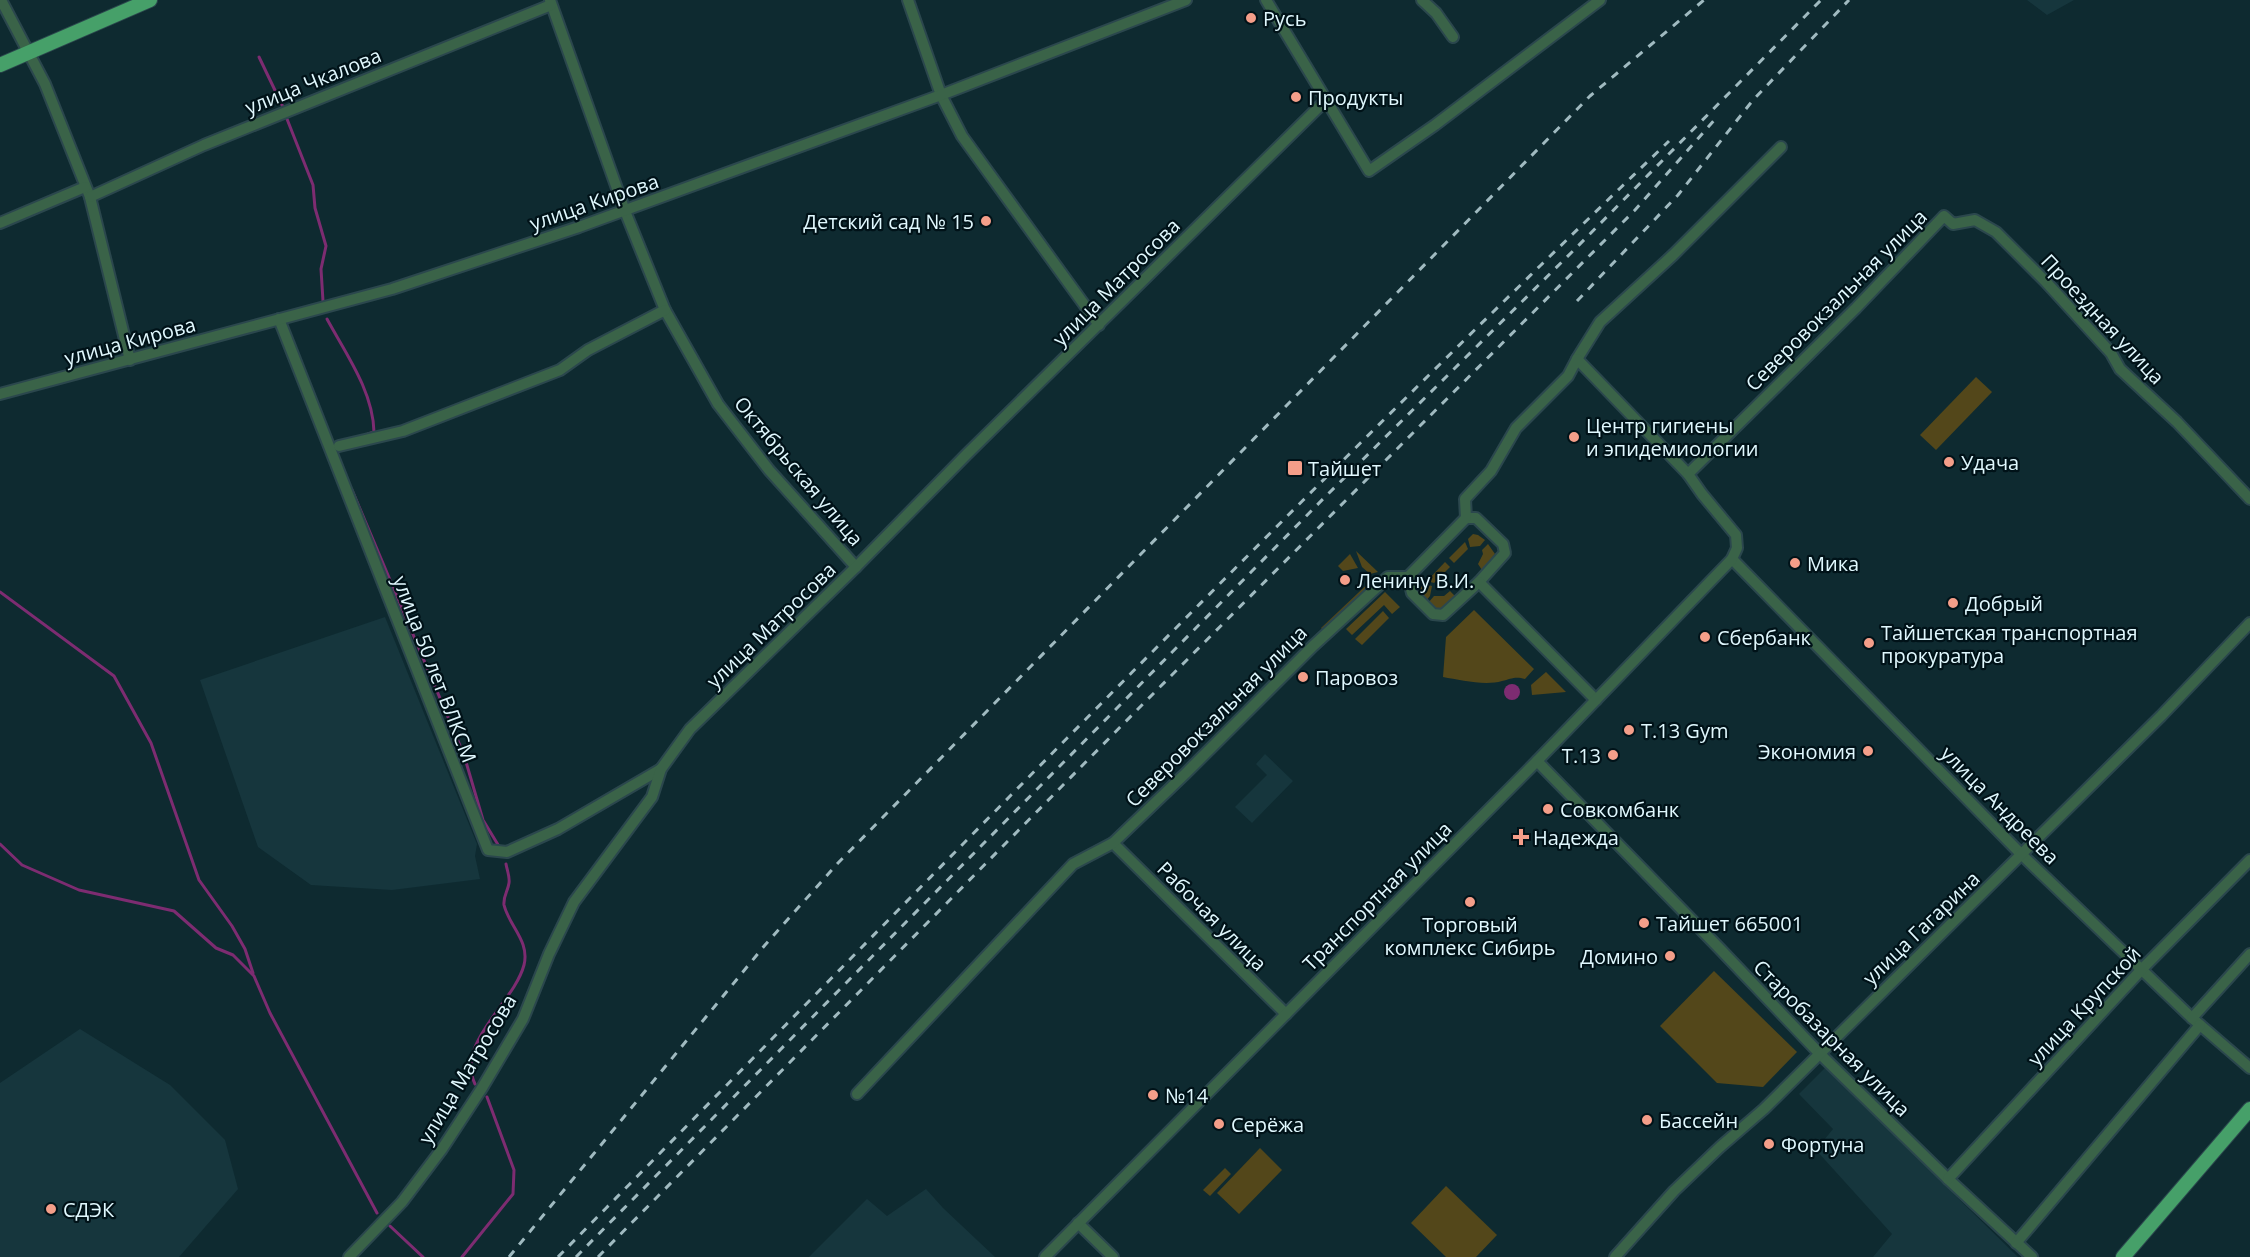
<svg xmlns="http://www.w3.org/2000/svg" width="2250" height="1257" viewBox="0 0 2250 1257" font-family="'Open Sans',sans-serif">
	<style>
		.built { fill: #16363d }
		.green { fill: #53471a }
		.water { fill: #7d2c71 }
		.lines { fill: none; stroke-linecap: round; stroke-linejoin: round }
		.stream { stroke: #7d2c71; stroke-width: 3 }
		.minor-casing { stroke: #2b474d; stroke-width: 14 }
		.major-casing { stroke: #2b474d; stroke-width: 16 }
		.minor { stroke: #3a6348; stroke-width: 10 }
		.major { stroke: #46a069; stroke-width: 14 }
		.rail { stroke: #a0bac0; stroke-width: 3; stroke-dasharray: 8 8; stroke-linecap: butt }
		.poi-dot { fill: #f49e89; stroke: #001218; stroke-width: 2 }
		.labels { text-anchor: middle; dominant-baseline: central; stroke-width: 4.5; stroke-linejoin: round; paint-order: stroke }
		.poi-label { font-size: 20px; fill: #e0f8fe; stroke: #001218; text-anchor: start }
		.street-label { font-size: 20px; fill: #e0f8fe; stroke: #001218 }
	</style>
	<rect width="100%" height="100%" fill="#0e2a30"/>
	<!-- built -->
	<g class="built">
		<polygon points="2027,0 2074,0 2047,15"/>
		<polygon points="385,617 477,844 475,856 480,879 392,890 311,885 258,847 200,680"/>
		<polygon points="1265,754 1293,781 1252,823 1235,807 1267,775 1256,764"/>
		<polygon points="80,1029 170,1085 225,1140 238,1189 179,1257 0,1257 0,1083"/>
		<polygon points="1825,1068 2018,1257 1873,1257 1892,1234 1816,1150 1833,1129 1799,1094"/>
		<polygon points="926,1189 943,1208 995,1257 809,1257 867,1199 887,1216"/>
	</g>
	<!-- green -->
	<g class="green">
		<polygon points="1976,377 1992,392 1936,450 1920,435"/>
		<polygon points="1473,534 1478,535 1485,540 1480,546 1470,547 1468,539"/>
		<polygon points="1465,542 1468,549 1454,563 1449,558"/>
		<polygon points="1488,544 1495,554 1482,570 1478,564 1483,554 1482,550"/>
		<polygon points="1356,551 1378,572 1370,574 1362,567"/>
		<polygon points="1350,554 1358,568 1343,571 1338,566"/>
		<polygon points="1445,562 1450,567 1434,583 1427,581"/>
		<polygon points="1376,576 1378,578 1324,631 1321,628"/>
		<polygon points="1424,584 1432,586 1430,596 1426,601 1419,593 1419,589"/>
		<polygon points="1450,591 1455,596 1443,608 1435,609 1428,603 1434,596 1444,596"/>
		<polygon points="1385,592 1400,607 1392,614 1384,605 1352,635 1346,629"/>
		<path d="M1474,610l60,59 -9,10c-10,-3 -14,0 -23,2 -17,5 -42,-1 -59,-4l3,-40z"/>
		<polygon points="1383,611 1389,618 1362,645 1355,639"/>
		<polygon points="1546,672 1566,692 1532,695 1531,685"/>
		<polygon points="1714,971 1797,1052 1763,1087 1717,1083 1660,1026"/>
		<polygon points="1260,1148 1282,1170 1239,1214 1217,1193"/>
		<polygon points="1225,1168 1231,1174 1210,1196 1203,1190"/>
		<polygon points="1446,1186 1497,1235 1476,1257 1446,1257 1411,1223"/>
	</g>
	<!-- water -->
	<circle class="water" cx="1512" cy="692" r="8"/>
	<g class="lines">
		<!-- stream -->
		<g class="stream">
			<polyline points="259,57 283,107"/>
			<polyline points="287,119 313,185 315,208 326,246 321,269 323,301"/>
			<path d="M327,319c19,35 46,72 47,113l-6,2"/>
			<polyline points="352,490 464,755 483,820 500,848"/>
			<polyline points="0,592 114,676 151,743 199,880 232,926 245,949 253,973"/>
			<polyline points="0,844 22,865 79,890 174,911 216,948 233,955 254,976 270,1013 377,1213"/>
			<path d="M475,1084c-20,-41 39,-81 49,-119 6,-24 -15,-39 -20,-60 -1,-9 4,-14 5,-22 1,-6 -2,-13 -3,-19"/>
			<polyline points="390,1226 423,1257"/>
			<polyline points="462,1257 513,1194 514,1170 487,1097"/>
		</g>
		<!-- minor casing -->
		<g class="minor-casing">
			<g id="minor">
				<polyline points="1,0 45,84 90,197 130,360"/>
				<polyline points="550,0 625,211 665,310 718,404 769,470 856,567"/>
				<polyline points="908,0 941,95 962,136 1099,325"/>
				<polyline points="1266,0 1369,171 1435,125 1600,0"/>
				<polyline points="1422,0 1436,13 1453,37"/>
				<polyline points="90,197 204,145 551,5"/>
				<polyline points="0,223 85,187"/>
				<polyline points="279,319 488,850 507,852 558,829 661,769"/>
				<polyline points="1577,359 1600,322 1673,255 1781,147"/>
				<polyline points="0,394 392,289 579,227 941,95 1186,0"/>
				<polyline points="339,446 403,431 560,370 588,350 665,310"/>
				<polyline points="1732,559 2021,854 2192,1018 2250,1068"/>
				<polyline points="1408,577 1412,593 1433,614 1443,615 1479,582 1505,553 1503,544 1476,518 1466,518"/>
				<polyline points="1479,582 1596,700"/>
				<polyline points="1537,761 1721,950 1819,1053 1948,1179 2032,1257"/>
				<polyline points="1113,843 1286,1014"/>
				<polyline points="2192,1018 2250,954"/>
				<polyline points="857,1094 1073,864 1113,843 1186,773 1313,646 1388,577 1408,577 1466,518 1465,499 1491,471 1516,428 1568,376 1577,359 1688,474 1856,308 1944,216 1953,224 1975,220 1996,232 2046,282 2111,353 2120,369 2177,422 2250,499"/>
				<polyline points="1948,1179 2142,969 2250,860"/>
				<polyline points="1078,1223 1113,1257"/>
				<polyline points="2016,1243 2200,1025"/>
				<polyline points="349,1257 402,1202 442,1149 482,1088 523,1019 549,954 574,902 652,797 661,769 690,729 856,567 966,455 1327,99"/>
				<polyline points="1045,1257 1537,761 1732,559 1737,548 1736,535 1702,494 1688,474"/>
				<polyline points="1615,1257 1674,1191 1720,1147 1764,1109 2161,716 2250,623"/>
			</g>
		</g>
		<!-- major casing -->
		<g class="major-casing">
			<g id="major">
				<polyline points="0,65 150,0"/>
				<polyline points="2123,1257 2250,1109"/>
			</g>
		</g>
		<!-- minor -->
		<use href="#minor" class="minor"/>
		<!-- major -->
		<use href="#major" class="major"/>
		<!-- rail -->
		<g class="rail">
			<polyline points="1577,301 1678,195 1753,100 1849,0"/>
			<polyline points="509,1257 765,945 838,863 1590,96 1704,0"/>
			<path d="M558,1257c368,-374 732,-752 1111,-1116"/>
			<polyline points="576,1257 1325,497 1578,246 1821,0"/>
			<polyline points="598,1257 1138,709 1635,210 1717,117"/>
		</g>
	</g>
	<!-- markers -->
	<g class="poi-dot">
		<circle cx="1251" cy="18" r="6"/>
		<circle cx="1296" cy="97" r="6"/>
		<circle cx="986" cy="221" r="6"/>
		<circle cx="1574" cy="437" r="6"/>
		<circle cx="1949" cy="462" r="6"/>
		<rect x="1287" y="460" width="16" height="16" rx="3"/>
		<circle cx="1795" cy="563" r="6"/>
		<circle cx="1345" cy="580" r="6"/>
		<circle cx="1953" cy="603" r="6"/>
		<circle cx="1705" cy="637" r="6"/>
		<circle cx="1869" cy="643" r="6"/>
		<circle cx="1303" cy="677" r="6"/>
		<circle cx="1629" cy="730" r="6"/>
		<circle cx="1868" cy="751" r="6"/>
		<circle cx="1613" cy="755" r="6"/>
		<circle cx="1548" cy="809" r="6"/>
		<path d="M1518 828h6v6h6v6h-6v6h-6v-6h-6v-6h6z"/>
		<circle cx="1470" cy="902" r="6"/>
		<circle cx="1644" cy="923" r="6"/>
		<circle cx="1670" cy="956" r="6"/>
		<circle cx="1153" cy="1095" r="6"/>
		<circle cx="1647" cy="1120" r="6"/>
		<circle cx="1219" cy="1124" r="6"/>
		<circle cx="1769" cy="1144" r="6"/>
		<circle cx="51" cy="1209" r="6"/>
	</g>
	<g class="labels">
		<!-- poi labels -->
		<g class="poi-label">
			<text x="1263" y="18">Русь</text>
			<text x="1308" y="97">Продукты</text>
			<text x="974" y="221" text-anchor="end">Детский сад № 15</text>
			<text x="1586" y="425">Центр гигиены<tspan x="1586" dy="23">и эпидемиологии</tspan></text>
			<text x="1961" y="462">Удача</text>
			<text x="1308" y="468">Тайшет</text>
			<text x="1807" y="563">Мика</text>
			<text x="1357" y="580">Ленину В.И.</text>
			<text x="1965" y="603">Добрый</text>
			<text x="1881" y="632">Тайшетская транспортная<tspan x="1881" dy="23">прокуратура</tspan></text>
			<text x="1717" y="637">Сбербанк</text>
			<text x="1315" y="677">Паровоз</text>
			<text x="1641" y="730">T.13 Gym</text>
			<text x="1856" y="751" text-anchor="end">Экономия</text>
			<text x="1601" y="755" text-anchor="end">T.13</text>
			<text x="1560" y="809">Совкомбанк</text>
			<text x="1533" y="837">Надежда</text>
			<text x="1656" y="923">Тайшет 665001</text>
			<text x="1470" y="924" text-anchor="middle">Торговый<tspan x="1470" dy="23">комплекс Сибирь</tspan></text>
			<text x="1658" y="956" text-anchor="end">Домино</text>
			<text x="1165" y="1095">№14</text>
			<text x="1659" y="1120">Бассейн</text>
			<text x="1231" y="1124">Серёжа</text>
			<text x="1781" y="1144">Фортуна</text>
			<text x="63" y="1209">СДЭК</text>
		</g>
		<!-- street labels -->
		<g class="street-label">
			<text transform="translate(313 81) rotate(-22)">улица Чкалова</text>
			<text transform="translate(594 202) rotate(-19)">улица Кирова</text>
			<text transform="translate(1116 282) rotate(-45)">улица Матросова</text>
			<text transform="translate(1836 300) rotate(-45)">Северовокзальная улица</text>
			<text transform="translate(2103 319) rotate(47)">Проездная улица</text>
			<text transform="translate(130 341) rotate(-15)">улица Кирова</text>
			<text transform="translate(799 471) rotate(50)">Октябрьская улица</text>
			<text transform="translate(771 625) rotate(-44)">улица Матросова</text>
			<text transform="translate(435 669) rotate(69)">улица 50 лет ВЛКСМ</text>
			<text transform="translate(1216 716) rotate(-45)">Северовокзальная улица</text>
			<text transform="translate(2000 805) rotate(45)">улица Андреева</text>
			<text transform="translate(1377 896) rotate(-45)">Транспортная улица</text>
			<text transform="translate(1212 916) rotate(45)">Рабочая улица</text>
			<text transform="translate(1921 928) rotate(-44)">улица Гагарина</text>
			<text transform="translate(2084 1006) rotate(-47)">улица Крупской</text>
			<text transform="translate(1832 1038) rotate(45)">Старобазарная улица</text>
			<text transform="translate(467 1069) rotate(-59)">улица Матросова</text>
		</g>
	</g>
</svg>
